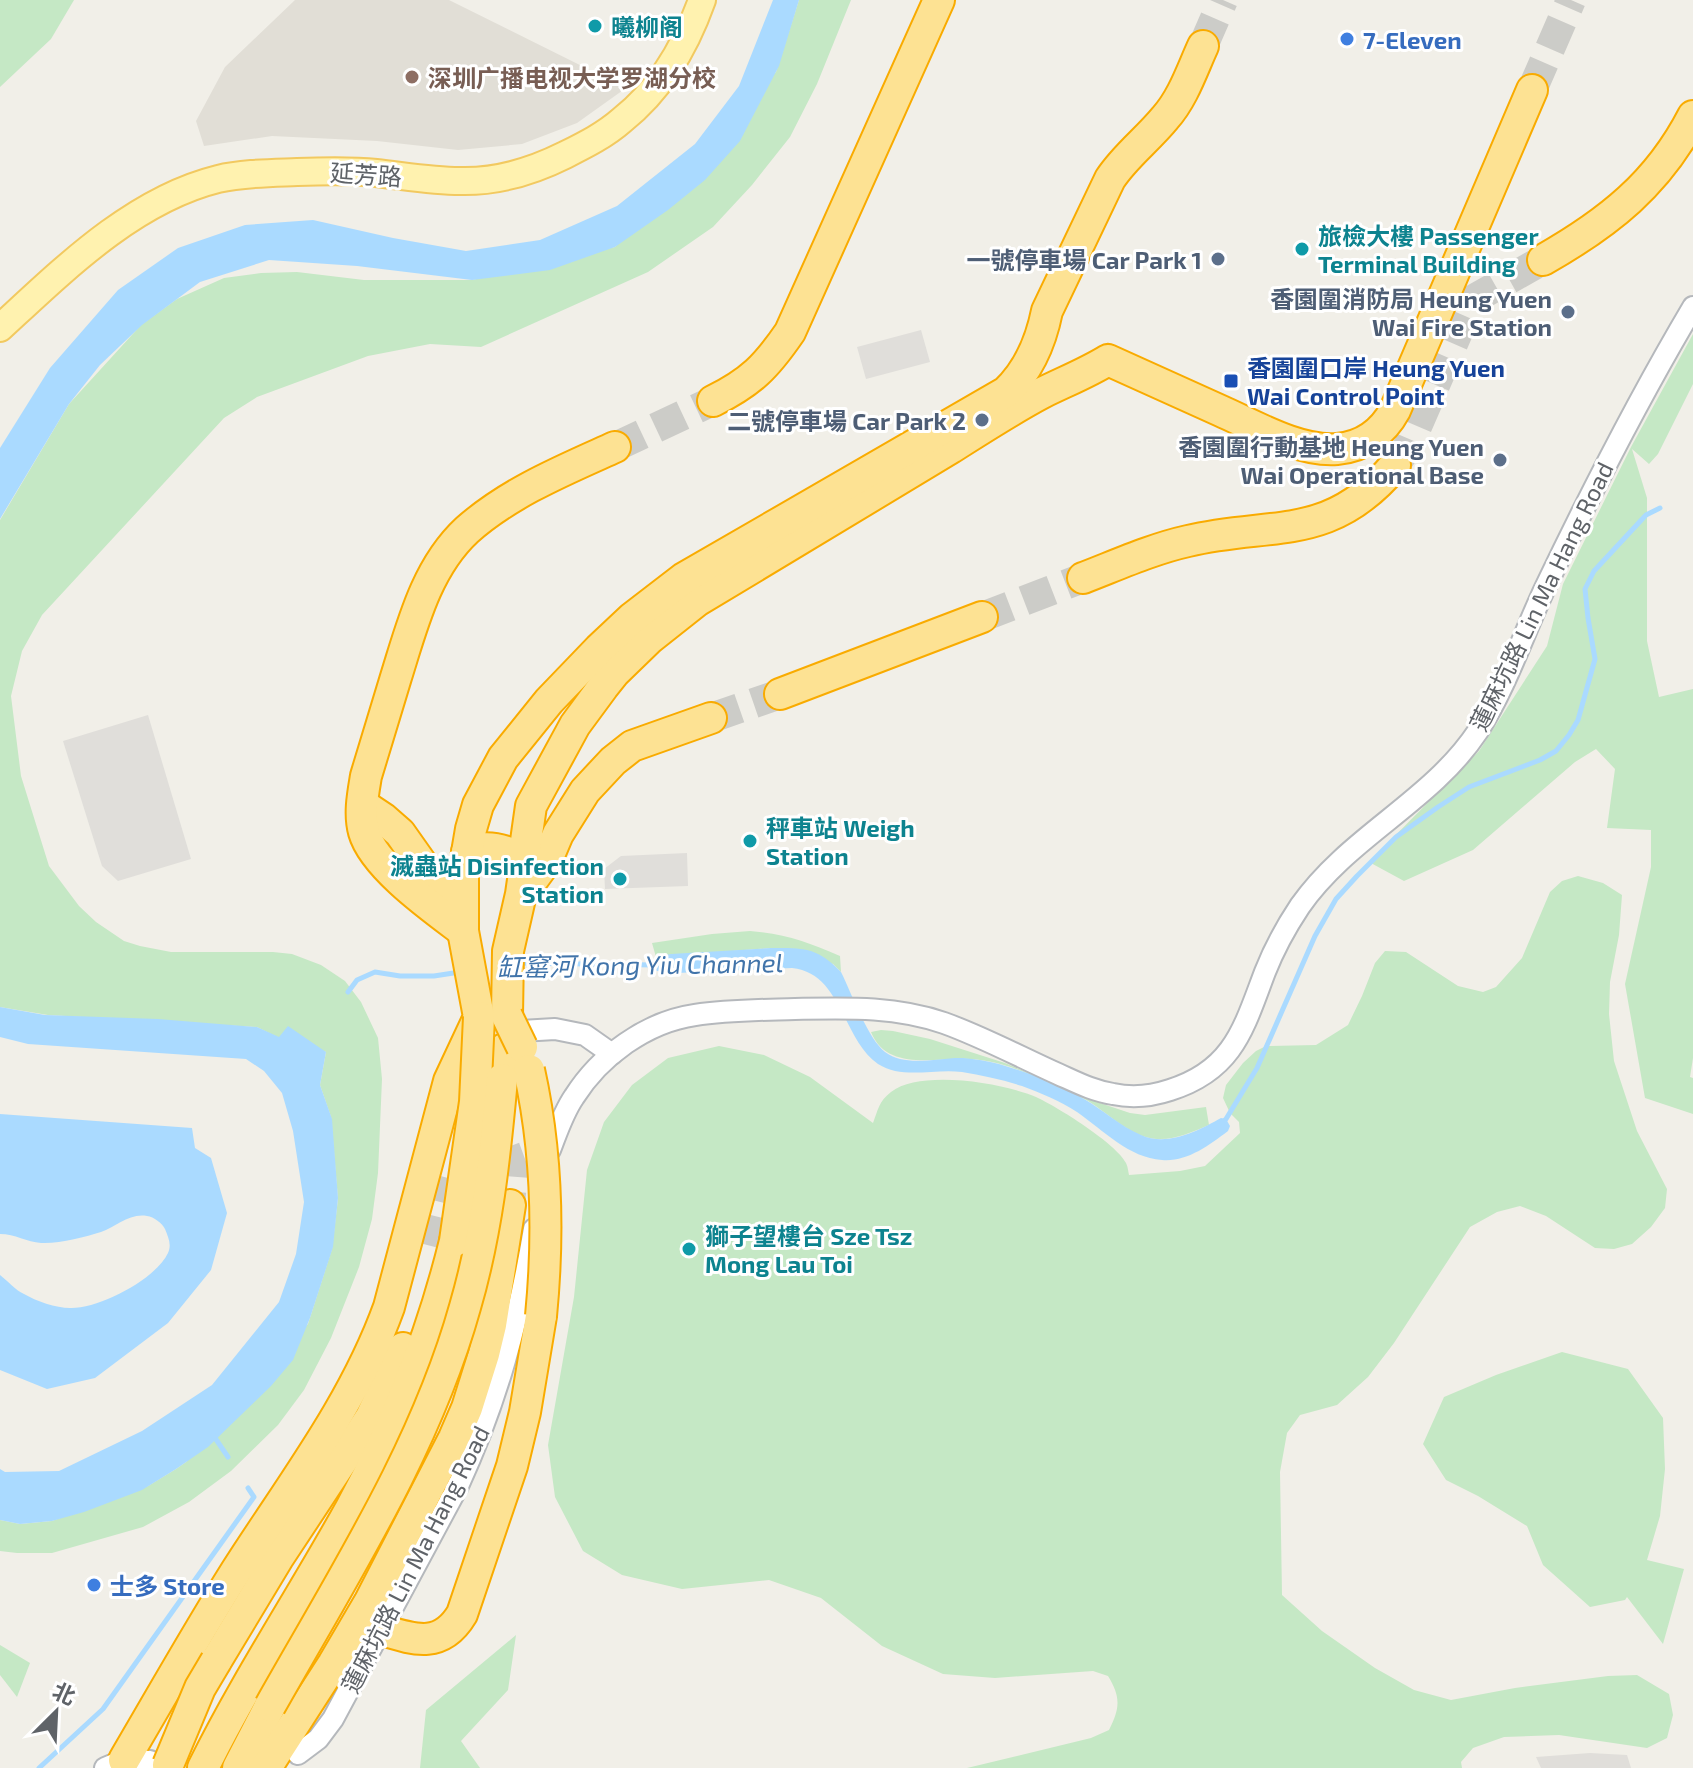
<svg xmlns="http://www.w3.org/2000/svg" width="1693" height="1768" viewBox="0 0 1693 1768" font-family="'Exo 2','Noto Sans SC',sans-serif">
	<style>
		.industrial { fill: #e0deda }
		.education { fill: #e1ded6 }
		.green { fill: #c5e8c5 }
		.water { fill: #aadaff }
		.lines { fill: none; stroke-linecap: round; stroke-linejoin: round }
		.stream { stroke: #aadaff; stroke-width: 5 }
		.highway-tunnel { stroke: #ccccc8; stroke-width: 30; stroke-dasharray: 30 15; stroke-linecap: butt }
		.minor-casing { stroke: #b5b8bc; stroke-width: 24 }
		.major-casing { stroke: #f2c960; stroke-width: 30 }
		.highway-casing { stroke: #f9ab00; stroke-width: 34 }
		.minor { stroke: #fff; stroke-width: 20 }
		.major { stroke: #fff2af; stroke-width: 26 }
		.highway { stroke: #fde293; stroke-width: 30 }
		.highway-bridge-casing { stroke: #f9ab00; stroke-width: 34; stroke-linecap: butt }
		.highway-bridge { stroke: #fde293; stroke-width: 30 }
		.culture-dot { fill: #0f9aa8; stroke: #fff; stroke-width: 3 }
		.shop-dot { fill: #3f7fe0; stroke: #fff; stroke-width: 3 }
		.education-dot { fill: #8d6e63; stroke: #fff; stroke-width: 3 }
		.service-dot { fill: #5c6f8a; stroke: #fff; stroke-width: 3 }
		.transit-dot { fill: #1a4fb4; stroke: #fff; stroke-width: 3 }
		.labels { text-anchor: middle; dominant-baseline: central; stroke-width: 6; stroke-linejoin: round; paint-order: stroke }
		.culture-label { font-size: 24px; font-weight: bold; fill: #0d838f; stroke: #fff; text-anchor: start }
		.shop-label { font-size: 24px; font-weight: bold; fill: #366cbe; stroke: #fff; text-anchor: start }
		.education-label { font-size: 24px; font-weight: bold; fill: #785e54; stroke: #fff; text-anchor: start }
		.street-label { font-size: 24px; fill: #5f6368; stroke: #fff }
		.service-label { font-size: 24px; font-weight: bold; fill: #4e5e75; stroke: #fff; text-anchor: end }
		.transit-label { font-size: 24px; font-weight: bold; fill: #164399; stroke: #fff; text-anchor: start }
		.water-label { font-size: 26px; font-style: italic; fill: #4174aa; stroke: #fff }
	</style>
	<rect width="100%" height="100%" fill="#f1efe8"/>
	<!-- industrial -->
	<g class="industrial">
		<polygon points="921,330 930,362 866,379 857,347"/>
		<polygon points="148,715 191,859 118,881 102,866 63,741"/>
		<polygon points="687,853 688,886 605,889 604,869 621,856"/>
		<polygon points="1590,1753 1627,1755 1631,1768 1541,1768 1536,1757"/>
	</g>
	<!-- education -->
	<polygon class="education" points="295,0 449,0 626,88 577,123 522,144 458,150 377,141 272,136 204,146 196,121 225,67"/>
	<!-- green -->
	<g class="green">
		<polygon points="0,0 74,0 51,39 0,87"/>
		<polygon points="799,0 851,0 817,84 790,137 752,185 713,227 648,272 481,347 430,344 368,356 257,397 224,418 42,615 22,651 11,696 21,776 49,866 79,906 96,922 124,941 140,946 171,952 273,952 292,954 321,965 345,981 361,1002 378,1038 382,1079 378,1173 372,1219 359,1267 331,1338 304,1390 278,1425 231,1471 189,1502 143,1527 52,1553 17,1553 0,1551 0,1520 20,1524 52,1521 148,1486 176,1469 186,1462 308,1324 332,1249 338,1199 331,1117 320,1085 326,1052 279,1038 257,1027 48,1015 0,1007 0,520 69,404 141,325 177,299 224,278 261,273 297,272 364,280 472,280 615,247 776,72"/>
		<polygon points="1693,334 1693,384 1658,454 1649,464 1632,449 1647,498 1647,641 1659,697 1693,689 1693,1058 1690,1077 1693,1078 1693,1114 1645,1098 1625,984 1651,867 1651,830 1607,828 1615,769 1596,749 1575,762 1473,850 1404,881 1369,862 1479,751 1547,646 1563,584 1631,447"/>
		<path d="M1578,876l25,7 19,12 -3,40 -9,47 -1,32 5,47 23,70 30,58 -2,19 -14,19 -19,17 -18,5 -19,-1 -49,-32 -26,-10 -23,6 -27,15 -76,116 -26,34 -31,28 -37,10 -13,18 -7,39 2,123 40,36 53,37 39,22 37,10 64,-12 93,-12 29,-1 32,19 4,21 -6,23 -20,10 -88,-13 -55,2 -31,11 -12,14 1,6h-495l124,-30 18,-8c11,-22 12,-33 -1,-54l-15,-5 -98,7 -52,-4 -61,-28 -61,-48 -52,-18 -87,9 -60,-14 -39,-24 -28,-54 -7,-52 26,-148 13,-127 17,-48 28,-37 36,-27 51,-12 45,9 46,22 63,46c5,-13 6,-22 18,-31 29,-23 113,-9 145,5 20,9 81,47 90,66 2,4 2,8 3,12l51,-4 25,-5 35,-33 -1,-11 -9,-9 -7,-15 3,-13 17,-22 13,-12 10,-5 50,-1 32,-20 14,-29 13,-33 10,-12 21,1 52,34 25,6 13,-5 26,-29 28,-66 12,-11z"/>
		<path d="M750,931c36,3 57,11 90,25l1,16 -8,-8 -62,-16 -115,9 -4,-14 60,-9z"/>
		<path d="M881,1030l12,1 37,8 75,24 95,40 30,10 15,2 61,-8 3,18c-17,7 -33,15 -52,14 -25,-1 -48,-25 -69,-38 -10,-6 -22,-11 -33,-16 -31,-14 -64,-28 -99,-26 -32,1 -71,8 -85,-27z"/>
		<polygon points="1562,1352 1628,1369 1663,1418 1665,1469 1660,1516 1647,1560 1684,1569 1663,1644 1627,1597 1625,1600 1590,1607 1543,1565 1527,1526 1478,1496 1446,1480 1423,1444 1444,1397 1496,1375"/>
		<polygon points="516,1635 508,1690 461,1741 480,1768 420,1768 426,1710"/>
		<polygon points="0,1645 30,1663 17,1697 0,1675"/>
	</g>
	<!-- water -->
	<g class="water">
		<polygon points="773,0 799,0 779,66 740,141 705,180 668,210 615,247 550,270 472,280 357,266 269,260 200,282 142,325 100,365 69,404 0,519 0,448 50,368 118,290 178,248 245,225 313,220 393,238 466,251 540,240 617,206 695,144 739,86"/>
		<path d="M771,948c33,0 46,-1 70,24 10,20 27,67 44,80 21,16 54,5 78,6 12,1 25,3 36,6 30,9 59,19 85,35 19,11 36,27 57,36 26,12 57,-4 80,-17l5,1 4,7 -2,5c-20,15 -41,31 -66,29 -33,-2 -59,-30 -85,-48 -17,-11 -36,-19 -55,-26 -19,-6 -40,-11 -60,-14 -27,-4 -59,8 -84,-8 -36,-25 -36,-91 -86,-96l-115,5 -20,-2 -8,-6 7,-8 15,-3z"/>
		<polygon points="0,1007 45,1015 158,1019 257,1027 279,1037 288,1026 326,1052 320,1085 332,1119 338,1198 333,1247 310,1318 293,1360 271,1386 208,1447 176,1469 142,1490 84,1512 52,1521 20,1524 0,1520 0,1469 5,1472 59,1471 142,1431 212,1385 279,1302 296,1254 304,1202 293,1131 282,1093 264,1071 246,1059 28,1044 0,1037"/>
		<path d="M0,1114l192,14 3,20 16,10 16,55 -16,57 -43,53 -73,55 -48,11 -47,-19v-95c8,6 15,15 24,19 12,7 32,14 46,14 29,1 86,-29 98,-55 4,-9 0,-16 -3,-24 -3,-6 -11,-12 -18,-13 -18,-3 -31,11 -46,16 -16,5 -42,12 -60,11 -14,-1 -26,-9 -41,-9z"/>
	</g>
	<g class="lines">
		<!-- stream -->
		<g class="stream">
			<polyline points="518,963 655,965"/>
			<polyline points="348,992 357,980 375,972 400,976 434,976 460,972"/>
			<polyline points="1222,1123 1226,1119 1257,1068 1315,936 1336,899 1357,876 1396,837 1438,807 1469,787 1540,760 1556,751 1569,735 1578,720 1595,659 1588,618 1585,589 1594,571 1646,515 1660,508"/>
			<polyline points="213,1435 228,1457"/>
			<polyline points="39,1768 103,1709 254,1497 248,1488"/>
		</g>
		<!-- highway-tunnel -->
		<g class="highway-tunnel">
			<polyline points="1203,46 1223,0"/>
			<polyline points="1532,90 1571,0"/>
			<polyline points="615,447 713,401"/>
			<polyline points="1395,465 1409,445 1472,300 1543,260"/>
			<polyline points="982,617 1083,578"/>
			<polyline points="711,718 780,694"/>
			<polyline points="505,1148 513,1170 510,1205"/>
			<polyline points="435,1247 452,1179"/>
		</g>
		<!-- minor casing -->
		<g class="minor-casing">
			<g id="minor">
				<polyline points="521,1031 555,1029 585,1035 612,1054"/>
				<path d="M550,1150c7,-18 13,-37 24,-53 26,-41 72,-75 121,-82 33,-5 67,-5 100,-6 51,-1 100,-3 149,14 39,14 76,34 114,51 18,8 35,17 55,20 19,4 39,2 57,-4 64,-20 74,-63 95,-118 9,-23 21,-45 35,-66 49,-70 131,-104 178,-175 28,-44 45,-96 67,-143 46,-96 94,-190 148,-281"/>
				<path d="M298,1754l20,-15 15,-20 125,-233c40,-87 60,-163 76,-257"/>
				<polyline points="105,1768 124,1760 150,1761"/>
			</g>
		</g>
		<!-- major casing -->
		<g class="major-casing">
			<path id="major" d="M0,328c63,-58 133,-128 218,-149 25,-6 53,-6 79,-7 26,-1 53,-2 79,1 28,3 56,8 84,8 36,1 73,-10 105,-26 20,-10 40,-20 57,-35 38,-30 64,-75 80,-120"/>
		</g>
		<!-- highway casing -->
		<g class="highway-casing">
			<g id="highway">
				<path d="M1543,260c65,-37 115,-76 150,-144"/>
				<path d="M713,401c38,-19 53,-34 77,-69l149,-332"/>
				<path d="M1083,578c34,-13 69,-29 105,-37 86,-20 142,2 207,-76"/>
				<polyline points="780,694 982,617"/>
				<polyline points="363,805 384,819 400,833 436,884 454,916"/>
				<path d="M467,852c21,-8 39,-3 57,9"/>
				<polyline points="522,894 547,860 558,834 585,791 613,761 632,746 711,718"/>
				<path d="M463,931c-29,-22 -89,-64 -99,-99 -5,-18 -1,-38 2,-56 10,-33 20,-66 30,-99 16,-51 30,-109 71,-147 43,-38 97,-60 148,-83"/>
				<path d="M507,1016l1,-65 13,-57 3,-21 1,-25 6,-42 44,-81 28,-38 12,-15 34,-33 48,-38 254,-153c30,-19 59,-38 91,-55 22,-11 45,-20 66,-33 38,17 75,34 113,51 34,15 78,41 116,38 26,-2 46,-17 58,-39l137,-320"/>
				<polyline points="502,1079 504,1049"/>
				<path d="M382,1630c33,10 59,19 80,-16l50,-148 13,-54 16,-96"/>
				<polyline points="216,1661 278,1558 371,1417 403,1348"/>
				<path d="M124,1760c37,-63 73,-127 112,-189 55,-86 118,-167 153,-264l60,-226 30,-64 -16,-86v-55l8,-47 7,-24 25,-47 46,-57 50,-52 33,-31 52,-40 322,-186c22,-21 35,-51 41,-81l63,-132c15,-23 37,-39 55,-61 18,-20 27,-48 38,-72"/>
				<path d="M203,1768c44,-89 100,-173 148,-260 46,-85 81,-173 104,-267"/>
				<polyline points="238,1768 270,1706"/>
				<polyline points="266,1768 333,1664 370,1601 454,1438 467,1408 484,1354 491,1325 510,1205"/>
			</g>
		</g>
		<!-- minor -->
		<use href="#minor" class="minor"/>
		<!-- major -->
		<use href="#major" class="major"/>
		<!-- highway -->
		<use href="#highway" class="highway"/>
		<!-- highway-bridge casing -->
		<g class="highway-bridge-casing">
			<g id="highway-bridge">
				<polyline points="507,1016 522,1047"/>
				<path d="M529,1070c18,81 20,164 12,246"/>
				<polyline points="455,1241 475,1102 479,1017"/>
				<path d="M270,1706c72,-128 155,-256 195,-399 22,-75 30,-151 37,-228"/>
				<polyline points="168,1765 200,1688 216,1661"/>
			</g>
		</g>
		<!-- highway-bridge -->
		<use href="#highway-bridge" class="highway-bridge"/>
	</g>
	<!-- markers -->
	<g class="culture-dot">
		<circle cx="595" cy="26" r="8"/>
		<circle cx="1302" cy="249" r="8"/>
		<circle cx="750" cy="841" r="8"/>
		<circle cx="620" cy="879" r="8"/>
		<circle cx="689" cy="1249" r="8"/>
	</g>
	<g class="shop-dot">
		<circle cx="1347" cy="39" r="8"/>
		<circle cx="94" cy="1585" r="8"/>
	</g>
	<circle class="education-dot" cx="412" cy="77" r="8"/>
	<g class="service-dot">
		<circle cx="1218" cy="259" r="8"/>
		<circle cx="1568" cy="312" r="8"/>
		<circle cx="982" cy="420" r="8"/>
		<circle cx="1500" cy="460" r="8"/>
	</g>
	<rect class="transit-dot" x="1223" y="373" width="16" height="16" rx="4"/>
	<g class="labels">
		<!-- culture labels -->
		<g class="culture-label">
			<text x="611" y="26">曦柳阁</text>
			<text x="1318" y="235">旅檢大樓 Passenger<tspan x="1318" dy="28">Terminal Building</tspan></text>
			<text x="766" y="827">秤車站 Weigh<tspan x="766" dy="28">Station</tspan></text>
			<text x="604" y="865" text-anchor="end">滅蟲站 Disinfection<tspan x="604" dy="28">Station</tspan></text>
			<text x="705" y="1235">獅子望樓台 Sze Tsz<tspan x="705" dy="28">Mong Lau Toi</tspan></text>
		</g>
		<!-- shop labels -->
		<g class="shop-label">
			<text x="1363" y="39">7-Eleven</text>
			<text x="110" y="1585">士多 Store</text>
		</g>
		<!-- education labels -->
		<g class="education-label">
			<text x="428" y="77">深圳广播电视大学罗湖分校</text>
		</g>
		<!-- street labels -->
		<g class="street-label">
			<text transform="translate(366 174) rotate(4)">延芳路</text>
			<text transform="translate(1541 596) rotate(-64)">蓮麻坑路 Lin Ma Hang Road</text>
			<text transform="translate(415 1559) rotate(-63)">蓮麻坑路 Lin Ma Hang Road</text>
		</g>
		<!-- service labels -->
		<g class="service-label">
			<text x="1202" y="259">一號停車場 Car Park 1</text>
			<text x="1552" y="298">香園圍消防局 Heung Yuen<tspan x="1552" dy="28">Wai Fire Station</tspan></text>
			<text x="966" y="420">二號停車場 Car Park 2</text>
			<text x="1484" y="446">香園圍行動基地 Heung Yuen<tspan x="1484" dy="28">Wai Operational Base</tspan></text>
		</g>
		<!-- transit labels -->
		<g class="transit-label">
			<text x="1247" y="367">香園圍口岸 Heung Yuen<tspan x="1247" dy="28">Wai Control Point</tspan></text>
		</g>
		<!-- water labels -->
		<g class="water-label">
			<text transform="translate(640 964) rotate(-1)">缸窰河 Kong Yiu Channel</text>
		</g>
	</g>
	<!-- north arrow -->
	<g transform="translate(56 1712) rotate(24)" stroke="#ffffff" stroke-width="6" paint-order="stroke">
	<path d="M0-6L14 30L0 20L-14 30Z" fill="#5f6368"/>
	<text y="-12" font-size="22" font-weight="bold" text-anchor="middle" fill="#5f6368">北</text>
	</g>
</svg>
